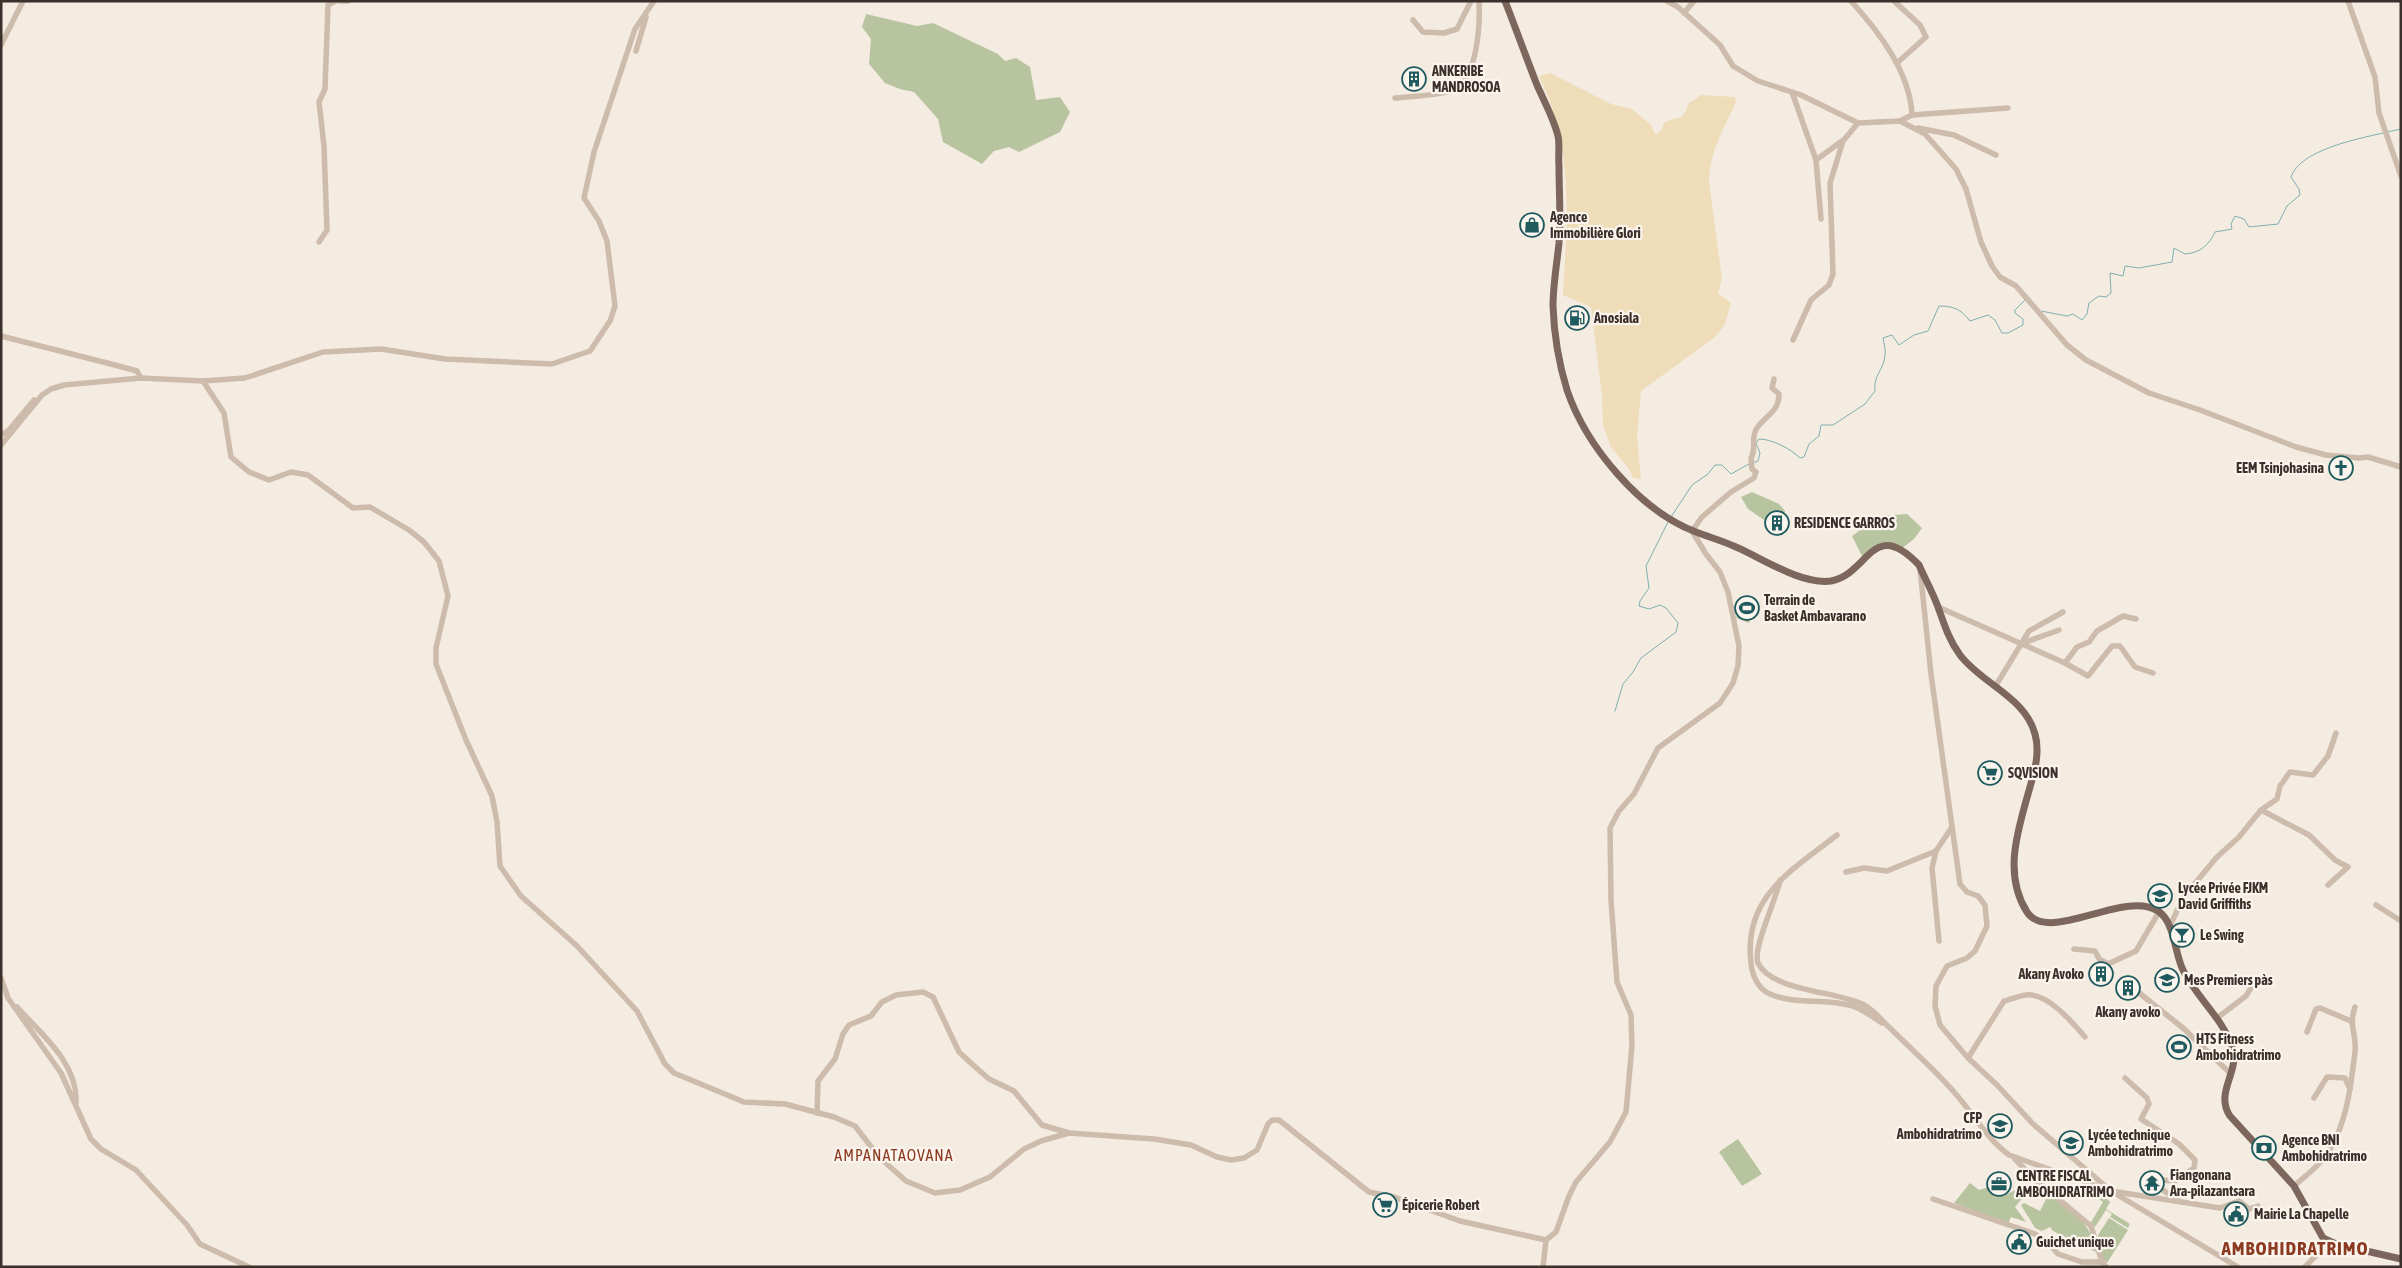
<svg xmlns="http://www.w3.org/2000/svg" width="2402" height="1268" viewBox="0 0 2402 1268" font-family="'Asap Condensed',sans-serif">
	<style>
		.green { fill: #b8c4a0 }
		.sand { fill: #efdcb8 }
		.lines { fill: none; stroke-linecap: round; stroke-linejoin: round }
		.stream { stroke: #7fb0b2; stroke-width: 1 }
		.minor { stroke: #cdbbac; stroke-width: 5.5 }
		.major { stroke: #7d675c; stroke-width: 7 }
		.labels { text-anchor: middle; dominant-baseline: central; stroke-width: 4.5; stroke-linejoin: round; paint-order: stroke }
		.poi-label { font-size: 14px; font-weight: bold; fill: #3b302b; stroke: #fbf5ee; text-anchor: start }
		.quarter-label { font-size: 16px; letter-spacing: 1px; fill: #8c3b22; stroke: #fbf5ee }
		.district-label { font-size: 19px; font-weight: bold; letter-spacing: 1px; fill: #8c3b22; stroke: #fbf5ee }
	</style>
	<rect width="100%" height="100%" fill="#f4ebe1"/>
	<!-- green -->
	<g class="green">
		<polygon points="866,14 917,26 933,23 998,54 1005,61 1016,58 1030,67 1036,100 1060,97 1070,112 1060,132 1019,152 1009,147 994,151 982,164 943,142 938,119 914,92 900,89 885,83 869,64 871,39 862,27"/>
		<polygon points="1752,492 1779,504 1785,511 1785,521 1770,524 1748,509 1741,497"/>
		<polygon points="1907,514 1922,528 1914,539 1901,549 1885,546 1862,556 1852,536 1879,516"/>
		<polygon points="1744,596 1757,599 1749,623 1736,618"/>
		<polygon points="1738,1139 1762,1174 1742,1186 1719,1152"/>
		<polygon points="1970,1183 1979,1190 1989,1187 2004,1196 2015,1190 2024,1196 2015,1207 2026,1222 2011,1217 2008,1224 1954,1203"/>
		<polygon points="2101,1192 2110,1202 2106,1209 2130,1224 2128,1228 2110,1217 2112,1214 2106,1210 2095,1227 2090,1224 2103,1202 2098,1198"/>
		<path d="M2049,1193c22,17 43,30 47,59l-43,-21 -3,-4 -8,4 -7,-3 -14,-23 3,-2 16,8z"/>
		<polygon points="2109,1218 2128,1230 2107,1263 2103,1259 2098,1235"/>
	</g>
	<!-- sand -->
	<path class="sand" d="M1550,73l61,31 21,5 18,15 6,11 6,-6 2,-6c12,-8 19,1 24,-19l13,-9 34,2 1,5c-12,26 -27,51 -27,80l13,97 -4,14 13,10 -6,21 -10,13 -74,54 -4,45 4,43 -8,-1 -4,-9 -18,-22 -8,-22 -1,-30 -11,-88 -28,-12c4,-78 12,-146 -24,-219z"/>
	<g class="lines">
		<!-- stream -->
		<g class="stream">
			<polyline points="2387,132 2401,129"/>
			<path d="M2041,311l26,5 6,-2 9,6 5,-6 2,-11 10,-7 7,1 5,-4 -1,-20 13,3 2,-10 14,2 33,-6 2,-14 11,6c15,-1 24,-9 30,-22l17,-3 -1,-5 4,-8 9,3 5,8 29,-3 9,-18 13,-11 -1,-6 -8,-12c9,-27 66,-38 92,-44"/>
			<path d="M1753,463l5,-2 2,-8 -4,-10 3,-4c13,0 32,10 41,19l4,-1 5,-13 10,-8 2,-11h12l32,-21 10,-13c-2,-16 9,-21 10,-36 1,-5 -1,-11 -2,-17l9,-3 7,10 15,-10 14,-4 11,-25c14,0 22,3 31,15l18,-6 7,5 7,13h6l15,-8v-6l-8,-6v-3l10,-10"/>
			<polyline points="1671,517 1692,485 1708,474 1715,465 1722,465 1731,474 1749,464"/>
			<polyline points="1615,711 1623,684 1633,672 1641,658 1676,632 1678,623 1666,608 1660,605 1649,609 1639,606 1640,601 1649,588 1646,566 1669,520"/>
		</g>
		<!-- minor -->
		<g class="minor">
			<polyline points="339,1 348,1"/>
			<polyline points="1667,1 1678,7 1720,45 1733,66 1758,81 1801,95 1858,123 1900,121 1925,134 1956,169 1966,189 1981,242 1992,266 2000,277 2016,286 2067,345 2086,360 2149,393 2200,410 2296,447 2326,455 2359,458 2368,457 2401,467"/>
			<path d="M1851,1c28,31 59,71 61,114"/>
			<polyline points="1894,1 1920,25 1926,37 1897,63"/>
			<polyline points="2348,1 2375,77 2379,113 2401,176"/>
			<polyline points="1684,13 1694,1"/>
			<polyline points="1413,20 1423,32 1444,33 1457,29 1471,1"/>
			<polyline points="1,45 23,1"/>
			<polyline points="636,51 646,17"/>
			<polyline points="1792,92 1816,160 1821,219"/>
			<path d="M1395,98c13,-1 47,-3 58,-8 25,-11 27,-66 26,-89"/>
			<polyline points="1900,121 1912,115 2008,108"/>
			<polyline points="1918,128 1954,135 1996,155"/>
			<polyline points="1816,160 1842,141"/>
			<polyline points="319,242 327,230 324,146 319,102 325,89 328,5 335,1"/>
			<polyline points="1,336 111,364 137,371 141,378"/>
			<polyline points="1793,340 1811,300 1829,285 1833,274 1830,183 1843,141 1858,123"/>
			<polyline points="203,381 224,413 231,457 249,472 269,480 291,472 308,475 353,508 370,507 409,530 424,542 439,561 448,596 436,648 436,664 466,740 492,796 497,822 500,866 521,896 576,945 637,1011 665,1064 674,1073 744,1102 785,1104 834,1117 855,1126 879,1157 906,1181 935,1193 960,1190 990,1177 1024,1149 1041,1141 1069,1133 1154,1139 1191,1145 1217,1157 1231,1160 1244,1158 1257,1150 1268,1124 1272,1120 1279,1120 1369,1192 1394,1197 1460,1221 1546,1240"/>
			<polyline points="1,435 9,430 34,400"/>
			<polyline points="1,445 42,395 51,389 64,385 141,378 203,381 245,378 323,352 381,349 445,359 552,364 590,351 610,321 615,306 607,241 599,221 584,198 594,152 635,29 654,1"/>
			<polyline points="1920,569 1931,674 1960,884 1967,892 1978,896 1985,905 1987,926 1975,951 1967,958 1947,966 1936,986 1935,1006 1940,1025 1968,1058 1997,1085 2032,1123 2111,1191 2238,1267"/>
			<polyline points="1938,607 2065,663 2088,676 2112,646 2120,646 2135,667 2153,673"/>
			<polyline points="2023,643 2059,630"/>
			<polyline points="2065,663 2077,647 2089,642 2097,631 2123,616 2136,619"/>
			<polyline points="1995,687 2029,631 2063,612"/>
			<polyline points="2261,810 2309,835 2335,860 2348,867 2328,885"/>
			<path d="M1837,835c-45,35 -94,62 -86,128 1,12 7,26 19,31 25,11 52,4 79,11 13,3 22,11 33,18"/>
			<polyline points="1846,872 1864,868 1887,871 1936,851"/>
			<path d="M1780,880c-3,18 -28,69 -22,83 14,29 81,28 106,42 11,6 17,15 26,23 21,21 44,41 64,64 19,21 32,46 55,63l102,36 109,17 19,-7 10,8 9,-3"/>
			<polyline points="2376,905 2401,921"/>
			<polyline points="2169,928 2183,898 2216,858 2239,837 2261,810 2277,799 2280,786 2290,772 2313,775 2328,756 2336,733"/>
			<polyline points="1939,941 1932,868 1936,851 1952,827"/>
			<polyline points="2074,949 2095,951 2099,959 2108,964 2136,951 2159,912"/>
			<polyline points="1,978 8,998 61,1073 91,1139 101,1149 136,1170 187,1225 200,1244 249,1267"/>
			<polyline points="2138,992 2183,1028 2231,1074"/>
			<path d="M17,1007c23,26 61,56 59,95"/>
			<polyline points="2217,1018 2246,996 2255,981"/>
			<polyline points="2307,1032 2316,1009 2320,1008 2351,1021"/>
			<path d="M1968,1058l36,-57c7,-2 15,-5 22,-6 21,-3 47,28 59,42"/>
			<polyline points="2125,1078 2147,1098 2149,1104 2141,1119 2179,1144 2195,1160 2194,1168 2175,1181 2161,1180 2159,1187 2161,1189 2178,1200"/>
			<polyline points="2314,1098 2327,1077 2345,1078 2350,1089"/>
			<polyline points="817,1113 818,1081 835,1059 843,1034 849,1025 871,1016 882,1002 896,995 923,992 933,997 959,1052 972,1064 989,1079 1014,1091 1042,1125 1069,1133"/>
			<polyline points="2015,1159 2032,1177 2091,1226 2102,1262 2106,1267"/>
			<path d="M2294,1186c11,-10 27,-21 35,-35 18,-29 22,-66 26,-99 2,-20 -7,-25 0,-45"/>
			<polyline points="1933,1199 2035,1234 2050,1245 2058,1254 2082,1262 2102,1262"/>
			<path d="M1543,1267l3,-27 10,-8 13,-36 7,-14 34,-40 16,-30 6,-67 -1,-30 -14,-33 -6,-82 -1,-72 9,-17 15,-17 24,-46 62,-45 13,-20 5,-17 1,-20 -11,-54 -8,-20 -14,-18 -14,-23 10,-14 29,-25 23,-14 2,-6 -4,-3 -1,-11c6,-9 -1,-20 6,-30 9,-13 22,-16 22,-34l-7,-6 2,-9"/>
			<polyline points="2305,1267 2329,1242"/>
		</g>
		<!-- major -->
		<path class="major" d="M1505,1c11,28 21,56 32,84 7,16 17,34 21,51 2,9 0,21 1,30 0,26 2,51 0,77 -2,20 -6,42 -6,63 1,28 6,58 14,84 19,56 73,121 129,142 13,5 27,9 40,15 26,11 65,38 95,34 38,-7 41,-65 88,-16 6,14 14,28 19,42 6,17 11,33 22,48 22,29 65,42 75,79 5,18 0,36 -5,53 -11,40 -28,86 -3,125 22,33 97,-23 131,-1 17,11 16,41 25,59 13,27 39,47 49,77 9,24 -18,45 -2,69l64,70 29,52 13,6 65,15"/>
	</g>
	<!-- icons -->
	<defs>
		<g id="building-ring" transform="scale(1.25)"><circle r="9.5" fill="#fbf5ee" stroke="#1f5a5e" stroke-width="1.5"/><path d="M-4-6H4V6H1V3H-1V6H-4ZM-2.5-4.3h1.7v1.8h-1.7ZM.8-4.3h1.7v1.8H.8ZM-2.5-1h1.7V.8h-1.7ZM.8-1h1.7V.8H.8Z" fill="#1f5a5e"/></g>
		<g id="shop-ring" transform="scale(1.25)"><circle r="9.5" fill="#fbf5ee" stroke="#1f5a5e" stroke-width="1.5"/><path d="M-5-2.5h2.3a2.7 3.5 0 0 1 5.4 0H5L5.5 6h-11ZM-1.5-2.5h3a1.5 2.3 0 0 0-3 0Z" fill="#1f5a5e"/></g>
		<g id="fuel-ring" transform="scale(1.25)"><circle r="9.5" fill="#fbf5ee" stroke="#1f5a5e" stroke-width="1.5"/><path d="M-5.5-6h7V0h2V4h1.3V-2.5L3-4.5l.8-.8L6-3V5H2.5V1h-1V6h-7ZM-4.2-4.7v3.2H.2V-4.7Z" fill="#1f5a5e"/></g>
		<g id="church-ring" transform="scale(1.25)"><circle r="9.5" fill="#fbf5ee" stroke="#1f5a5e" stroke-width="1.5"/><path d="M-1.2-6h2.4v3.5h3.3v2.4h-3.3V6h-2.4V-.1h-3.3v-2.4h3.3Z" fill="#1f5a5e"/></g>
		<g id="stadium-ring" transform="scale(1.25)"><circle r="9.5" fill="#fbf5ee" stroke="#1f5a5e" stroke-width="1.5"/><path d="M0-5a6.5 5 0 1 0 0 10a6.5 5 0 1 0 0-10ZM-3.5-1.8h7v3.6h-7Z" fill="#1f5a5e"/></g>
		<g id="supermarket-ring" transform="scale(1.25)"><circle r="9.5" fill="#fbf5ee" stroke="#1f5a5e" stroke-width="1.5"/><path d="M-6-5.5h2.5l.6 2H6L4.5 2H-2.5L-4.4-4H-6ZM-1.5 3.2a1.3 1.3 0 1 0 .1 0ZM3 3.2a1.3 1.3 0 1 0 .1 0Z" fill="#1f5a5e"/></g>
		<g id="school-ring" transform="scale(1.25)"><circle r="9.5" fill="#fbf5ee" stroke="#1f5a5e" stroke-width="1.5"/><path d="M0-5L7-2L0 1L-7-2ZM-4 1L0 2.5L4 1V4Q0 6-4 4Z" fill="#1f5a5e"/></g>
		<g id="bar-ring" transform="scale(1.25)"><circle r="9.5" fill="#fbf5ee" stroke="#1f5a5e" stroke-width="1.5"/><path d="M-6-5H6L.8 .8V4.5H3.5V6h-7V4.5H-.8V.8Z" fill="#1f5a5e"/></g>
		<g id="bank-ring" transform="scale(1.25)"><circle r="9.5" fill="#fbf5ee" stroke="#1f5a5e" stroke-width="1.5"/><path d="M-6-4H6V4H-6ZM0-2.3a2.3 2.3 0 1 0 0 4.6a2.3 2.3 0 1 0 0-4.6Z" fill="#1f5a5e"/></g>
		<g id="temple-ring" transform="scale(1.25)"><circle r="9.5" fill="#fbf5ee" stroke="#1f5a5e" stroke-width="1.5"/><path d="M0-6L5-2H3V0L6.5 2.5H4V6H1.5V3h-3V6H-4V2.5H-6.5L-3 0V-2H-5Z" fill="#1f5a5e"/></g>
		<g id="office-ring" transform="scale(1.25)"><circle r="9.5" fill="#fbf5ee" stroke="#1f5a5e" stroke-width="1.5"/><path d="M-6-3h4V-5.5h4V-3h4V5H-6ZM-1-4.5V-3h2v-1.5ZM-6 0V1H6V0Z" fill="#1f5a5e"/></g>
		<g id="civic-ring" transform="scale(1.25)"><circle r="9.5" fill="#fbf5ee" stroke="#1f5a5e" stroke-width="1.5"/><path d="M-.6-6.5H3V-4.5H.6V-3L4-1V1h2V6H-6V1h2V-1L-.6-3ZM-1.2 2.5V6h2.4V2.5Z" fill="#1f5a5e"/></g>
	</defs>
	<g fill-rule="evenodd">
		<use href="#building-ring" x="1414" y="79"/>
		<use href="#shop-ring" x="1532" y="225"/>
		<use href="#fuel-ring" x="1577" y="318"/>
		<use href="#church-ring" x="2341" y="468"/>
		<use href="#building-ring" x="1777" y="523"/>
		<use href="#stadium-ring" x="1747" y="608"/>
		<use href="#supermarket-ring" x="1990" y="773"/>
		<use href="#school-ring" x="2160" y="896"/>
		<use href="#bar-ring" x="2182" y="935"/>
		<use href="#building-ring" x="2101" y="974"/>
		<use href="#school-ring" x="2167" y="980"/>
		<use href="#building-ring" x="2128" y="988"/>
		<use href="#stadium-ring" x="2179" y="1047"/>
		<use href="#school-ring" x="2000" y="1126"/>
		<use href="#school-ring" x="2071" y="1143"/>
		<use href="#bank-ring" x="2264" y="1148"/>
		<use href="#temple-ring" x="2152" y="1183"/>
		<use href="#office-ring" x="1999" y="1184"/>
		<use href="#supermarket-ring" x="1385" y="1205"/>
		<use href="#civic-ring" x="2236" y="1214"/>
		<use href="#civic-ring" x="2019" y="1242"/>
	</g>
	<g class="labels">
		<!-- poi labels -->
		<g class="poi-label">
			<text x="1432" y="71">ANKERIBE<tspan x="1432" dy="16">MANDROSOA</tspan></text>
			<text x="1550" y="217">Agence<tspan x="1550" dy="16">Immobilière Glori</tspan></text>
			<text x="1594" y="318">Anosiala</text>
			<text x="2324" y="468" text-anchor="end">EEM Tsinjohasina</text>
			<text x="1794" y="523">RESIDENCE GARROS</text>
			<text x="1764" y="600">Terrain de<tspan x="1764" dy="16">Basket Ambavarano</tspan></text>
			<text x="2008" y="773">SQVISION</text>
			<text x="2178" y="888">Lycée Privée FJKM<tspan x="2178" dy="16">David Griffiths</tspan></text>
			<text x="2200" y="935">Le Swing</text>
			<text x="2084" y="974" text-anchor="end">Akany Avoko</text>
			<text x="2184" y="980">Mes Premiers pàs</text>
			<text x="2128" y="1012" text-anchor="middle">Akany avoko</text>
			<text x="2196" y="1039">HTS Fitness<tspan x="2196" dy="16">Ambohidratrimo</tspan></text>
			<text x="1982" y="1118" text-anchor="end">CFP<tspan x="1982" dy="16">Ambohidratrimo</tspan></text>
			<text x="2088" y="1135">Lycée technique<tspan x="2088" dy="16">Ambohidratrimo</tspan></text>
			<text x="2282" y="1140">Agence BNI<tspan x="2282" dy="16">Ambohidratrimo</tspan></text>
			<text x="2170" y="1175">Fiangonana<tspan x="2170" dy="16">Ara-pilazantsara</tspan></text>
			<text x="2016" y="1176">CENTRE FISCAL<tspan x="2016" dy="16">AMBOHIDRATRIMO</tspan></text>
			<text x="1402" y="1205">Épicerie Robert</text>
			<text x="2254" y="1214">Mairie La Chapelle</text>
			<text x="2036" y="1242">Guichet unique</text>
		</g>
		<!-- quarter labels -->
		<g class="quarter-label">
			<text x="894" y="1155">AMPANATAOVANA</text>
		</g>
		<!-- district labels -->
		<g class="district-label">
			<text x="2295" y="1248">AMBOHIDRATRIMO</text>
		</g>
	</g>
	<!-- border -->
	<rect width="2402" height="1268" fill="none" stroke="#3b302b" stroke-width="5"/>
</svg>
